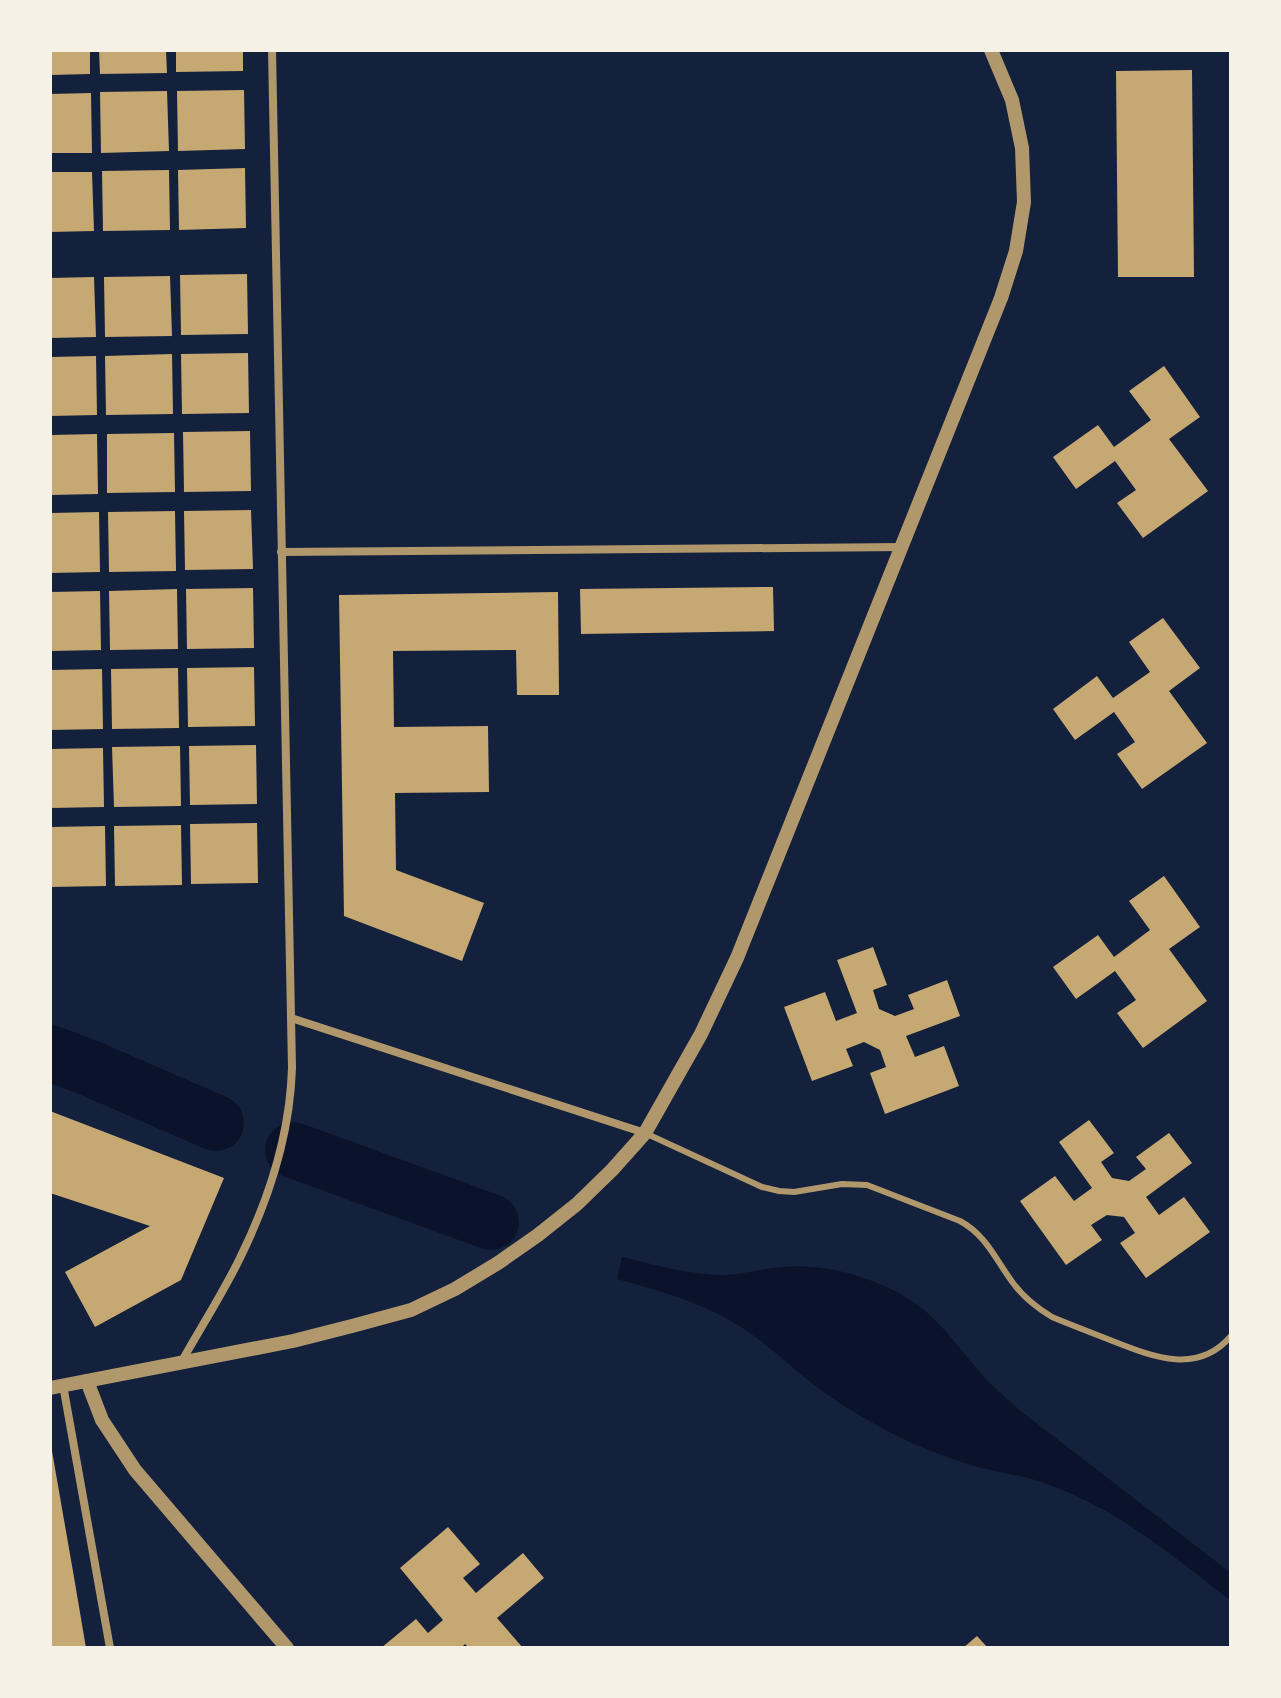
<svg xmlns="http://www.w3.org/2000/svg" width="1281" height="1698" viewBox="0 0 1281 1698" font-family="'Source Sans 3',sans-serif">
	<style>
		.water { fill: #0b132b }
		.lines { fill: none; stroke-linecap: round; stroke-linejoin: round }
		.river { stroke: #0b132b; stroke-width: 56 }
		.building { fill: #c6a872 }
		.service { stroke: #b1986c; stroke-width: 6 }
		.minor { stroke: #b1986c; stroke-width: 8 }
		.tertiary { stroke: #b1986c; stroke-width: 14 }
	</style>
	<rect width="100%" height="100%" fill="#14213d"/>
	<!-- water -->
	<path class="water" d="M622,1257c34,8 68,18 103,18 19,-1 37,-6 55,-8 47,-4 96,10 135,36 24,17 40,40 59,62 14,18 31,32 48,47l209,161v28c-61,-47 -110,-90 -184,-117 -25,-9 -52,-12 -77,-19 -27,-9 -54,-19 -79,-32 -26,-14 -50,-28 -73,-45 -26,-20 -49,-43 -77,-61 -37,-24 -81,-36 -124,-48z"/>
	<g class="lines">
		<!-- river -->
		<g class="river">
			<polyline points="50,1053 87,1067 216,1123"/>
			<polyline points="293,1150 491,1222"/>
		</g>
	</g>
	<!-- building -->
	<g class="building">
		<polygon points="50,50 90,50 90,74 50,75"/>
		<polygon points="99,50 166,50 167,73 100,74"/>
		<polygon points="176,50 243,50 243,71 176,72"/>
		<polygon points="1192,70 1194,277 1118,277 1116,71"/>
		<polygon points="244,90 245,149 178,151 177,91"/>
		<polygon points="167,91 169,151 101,153 100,92"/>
		<polygon points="91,93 92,153 50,153 50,94"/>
		<polygon points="245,168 246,228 179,230 178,170"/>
		<polygon points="169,170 170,230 103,231 102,171"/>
		<polygon points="50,172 92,172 94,231 50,232"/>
		<polygon points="247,274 248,334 181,335 180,275"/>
		<polygon points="170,276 172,336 105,337 104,277"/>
		<polygon points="94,277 96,337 50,338 50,278"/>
		<polygon points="248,353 249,413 182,414 181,354"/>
		<polygon points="172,354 173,414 106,415 105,356"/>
		<polygon points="96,356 97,415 50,416 50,357"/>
		<polygon points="1164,366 1200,417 1169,439 1208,491 1143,538 1117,503 1136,490 1115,461 1076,489 1053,457 1098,425 1114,447 1151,420 1129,391"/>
		<polygon points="250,431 251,491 184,492 183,432"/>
		<polygon points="174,433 175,492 107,493 107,434"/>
		<polygon points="97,434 98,494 50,495 50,435"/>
		<polygon points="251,510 253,569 185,570 184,511"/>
		<polygon points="175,511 176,571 109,572 108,512"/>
		<polygon points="99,512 100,572 50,573 50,513"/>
		<polygon points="773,587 774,631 581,634 580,589"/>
		<polygon points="253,588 254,648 187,649 186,589"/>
		<polygon points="177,589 178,649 110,650 109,591"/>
		<polygon points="100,591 101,650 50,651 50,592"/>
		<polygon points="558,592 559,695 517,695 516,650 393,651 394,727 488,726 489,792 395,793 396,870 484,903 462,961 344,916 339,595"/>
		<polygon points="1163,618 1200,668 1169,691 1207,743 1142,789 1117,754 1135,742 1114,712 1075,740 1053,709 1097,676 1113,698 1150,672 1129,642"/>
		<polygon points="254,667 255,726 188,727 187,668"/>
		<polygon points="178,668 179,728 112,729 111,669"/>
		<polygon points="102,669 103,729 50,730 50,670"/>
		<polygon points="256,745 257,804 190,805 189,746"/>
		<polygon points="180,746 181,806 114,807 112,747"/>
		<polygon points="103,748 104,807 50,808 50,749"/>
		<polygon points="257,823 258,883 191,884 190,824"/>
		<polygon points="181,825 182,885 115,886 114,826"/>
		<polygon points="105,826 106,886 50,887 50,827"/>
		<polygon points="1164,876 1200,927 1169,949 1207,1001 1143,1048 1117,1013 1136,1000 1115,971 1076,999 1053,967 1098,935 1114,957 1150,930 1129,901"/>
		<polygon points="873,947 887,985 873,990 879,1009 895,1016 914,1009 908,995 947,980 960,1016 906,1036 915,1057 944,1046 959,1086 885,1114 870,1073 886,1067 880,1050 864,1042 846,1049 853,1066 812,1081 784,1007 825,992 836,1021 857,1013 837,960"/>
		<polygon points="50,1111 224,1178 181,1280 95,1327 65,1272 150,1226 50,1193"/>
		<polygon points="1089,1120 1114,1153 1101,1162 1112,1178 1129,1181 1146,1169 1136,1157 1169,1133 1192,1163 1146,1197 1159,1215 1184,1197 1210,1232 1146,1278 1120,1243 1135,1233 1124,1217 1107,1215 1091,1225 1102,1240 1066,1265 1020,1201 1055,1176 1074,1201 1092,1188 1059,1142"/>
		<polygon points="52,1451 75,1583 86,1648 50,1648 50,1452"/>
		<polygon points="448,1527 480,1564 463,1578 476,1593 523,1553 544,1578 497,1618 523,1648 469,1648 465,1644 461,1648 381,1648 416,1619 428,1633 443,1620 400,1568"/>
		<polygon points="977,1636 988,1648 963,1648"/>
	</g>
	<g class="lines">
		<!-- service -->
		<path class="service" d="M645,1133l117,54 17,4 15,1 48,-8 25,1 93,36c26,14 36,39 53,62 11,15 24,25 39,34 19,8 38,15 58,23 41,16 87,36 121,-4"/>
		<!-- minor -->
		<g class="minor">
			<polyline points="281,552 903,547"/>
			<polyline points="291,1018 645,1133"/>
			<path d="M182,1361c19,-34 41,-68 58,-103 29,-59 50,-124 52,-190l-20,-1018"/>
			<polyline points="63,1385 110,1648"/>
		</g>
		<!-- tertiary -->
		<g class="tertiary">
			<polyline points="87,1381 102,1420 135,1470 287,1648"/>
			<polyline points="50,1388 293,1341 352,1326 411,1310 455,1289 498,1263 538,1235 577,1204 612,1170 645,1133 701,1034 737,958 1001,298 1016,251 1024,202 1022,148 1012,100 991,50"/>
		</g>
	</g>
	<!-- border -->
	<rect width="1281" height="1698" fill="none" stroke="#f6f1e7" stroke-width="104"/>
</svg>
